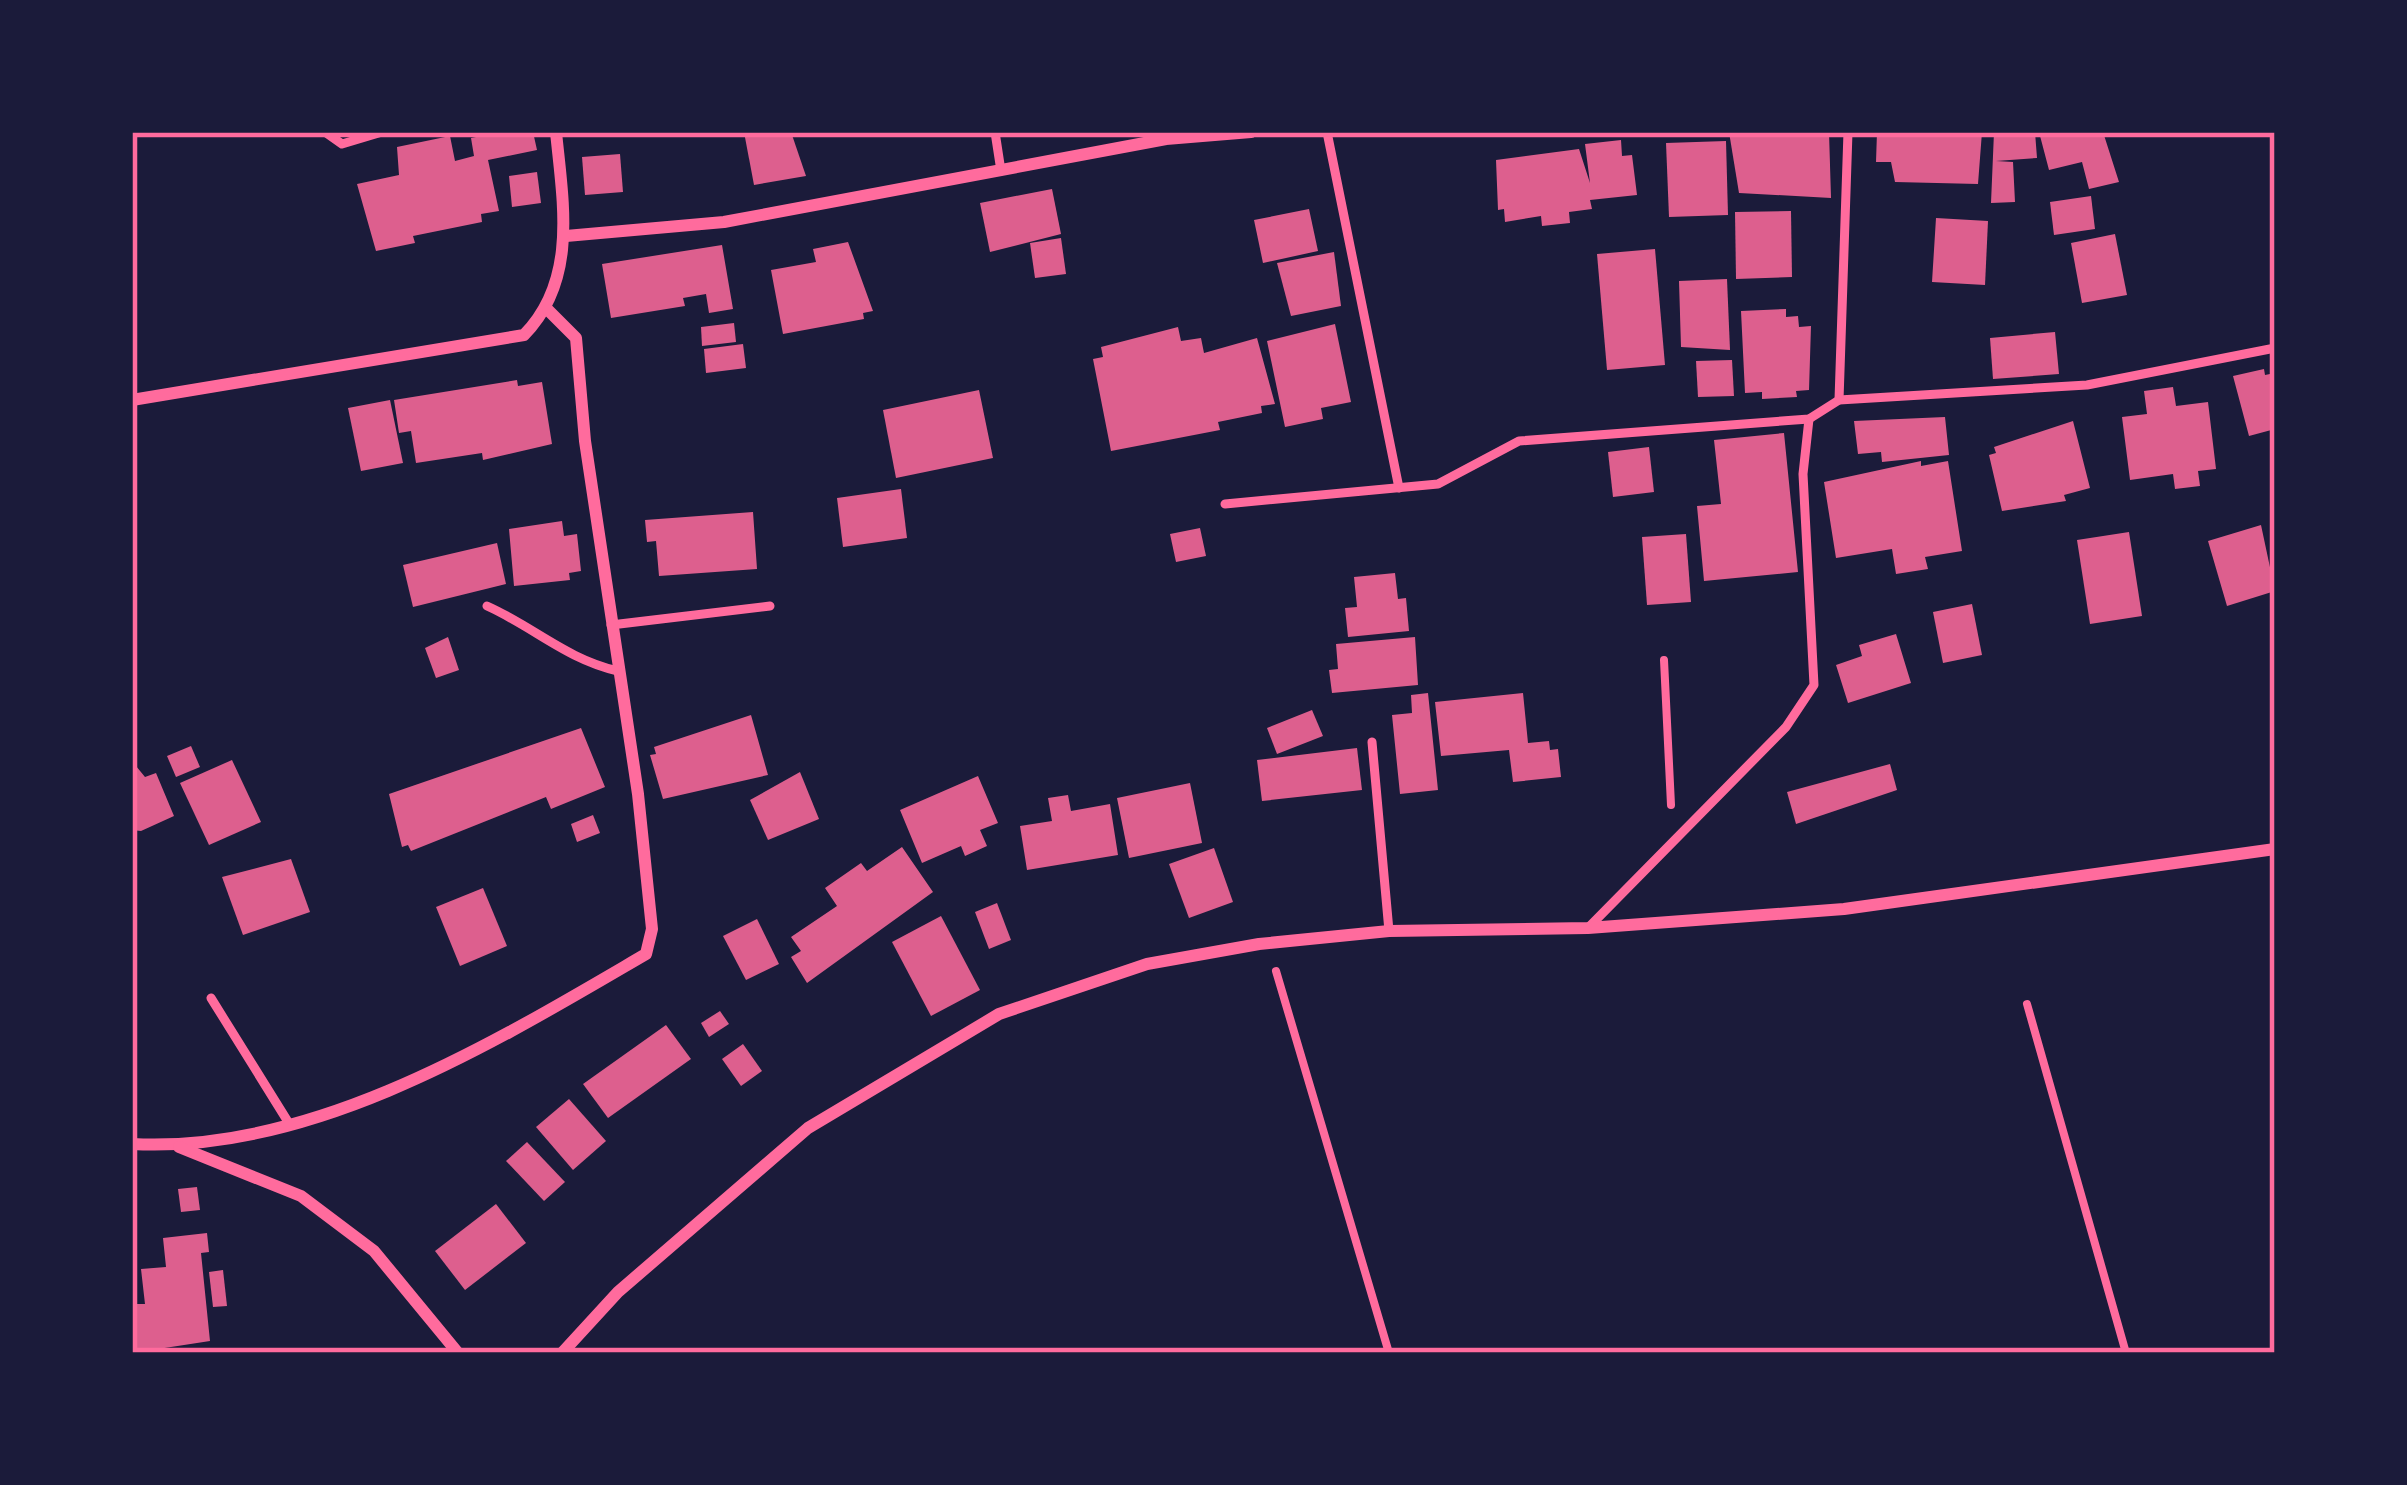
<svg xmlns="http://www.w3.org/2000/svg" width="2407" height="1485" viewBox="0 0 2407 1485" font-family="Mulish,sans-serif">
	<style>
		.building { fill: #dd5f8e }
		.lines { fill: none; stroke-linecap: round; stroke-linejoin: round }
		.path { stroke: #ff6b9d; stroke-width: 8 }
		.service { stroke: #ff6b9d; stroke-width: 9 }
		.minor { stroke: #ff6b9d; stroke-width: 12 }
		.neatline { fill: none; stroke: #ff6b9d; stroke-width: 4.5 }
	</style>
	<rect width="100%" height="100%" fill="#1b1b3a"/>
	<!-- building -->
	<g class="building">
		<polygon points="501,132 533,132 537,150 488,160 499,211 481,214 482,222 413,236 415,243 376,251 357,184 399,175 397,147 450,136 455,161 474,156 471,138"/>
		<polygon points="744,132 791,132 806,176 754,185"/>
		<polygon points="1729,132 1829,132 1831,198 1739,193"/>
		<polygon points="1877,132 1982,132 1978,184 1895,182 1891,162 1876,162"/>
		<polygon points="1994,132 2035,132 2037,158 1996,161 2013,162 2015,202 1991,203"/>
		<polygon points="2039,132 2103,132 2119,182 2089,189 2082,162 2049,170"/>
		<polygon points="1621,140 1622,156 1632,155 1637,195 1590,200 1592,209 1569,212 1570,223 1542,226 1541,216 1505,222 1504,209 1498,210 1496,160 1579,149 1590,183 1585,144"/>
		<polygon points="1726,141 1728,215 1669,217 1666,143"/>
		<polygon points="620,154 623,192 585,195 582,157"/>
		<polygon points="537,172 541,203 512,207 509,176"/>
		<polygon points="1052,189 1061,234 990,252 980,203"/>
		<polygon points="2091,196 2095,229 2054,235 2050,202"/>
		<polygon points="1309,209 1318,251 1263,263 1254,220"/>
		<polygon points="1791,211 1792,277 1736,279 1735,212"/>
		<polygon points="1936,218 1988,221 1985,285 1932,282"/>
		<polygon points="2115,234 2127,295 2082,303 2071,243"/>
		<polygon points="1061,238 1066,274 1035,278 1030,243"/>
		<polygon points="848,242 873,311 863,313 864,319 783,334 771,270 816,262 813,249"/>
		<polygon points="722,245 733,309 709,313 706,294 683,298 685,306 611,318 602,264"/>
		<polygon points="1655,249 1665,365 1607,370 1597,254"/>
		<polygon points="1334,252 1341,306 1291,316 1277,263"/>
		<polygon points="1727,279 1730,350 1681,347 1679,281"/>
		<polygon points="1786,309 1786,317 1798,316 1799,327 1811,326 1809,390 1796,391 1797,397 1762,399 1762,392 1745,393 1741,311"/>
		<polygon points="734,323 736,342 702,346 701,327"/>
		<polygon points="1335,324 1351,402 1321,408 1323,419 1285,427 1267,341"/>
		<polygon points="1178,327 1181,341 1201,338 1204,353 1257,338 1275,404 1261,406 1262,413 1218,422 1220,430 1111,451 1093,359 1103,357 1101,347"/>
		<polygon points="2055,332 2059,374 1993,379 1990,338"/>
		<polygon points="743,344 746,368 706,373 704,349"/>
		<polygon points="1732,360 1734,396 1698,397 1696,361"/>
		<polygon points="2264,369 2265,375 2275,373 2275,429 2249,436 2233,376"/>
		<polygon points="517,380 518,386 542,382 552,444 483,460 482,453 416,463 411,431 399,433 394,400"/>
		<polygon points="2173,387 2176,406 2208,402 2216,469 2198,471 2200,486 2175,489 2173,474 2130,480 2122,417 2147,414 2144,391"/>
		<polygon points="979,390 993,458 896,478 883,410"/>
		<polygon points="390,400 403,463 361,471 348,408"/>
		<polygon points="1945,417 1949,455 1882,462 1881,452 1858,454 1854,421"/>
		<polygon points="2073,421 2090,488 2064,495 2066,501 2002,511 1989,455 1996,453 1994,447"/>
		<polygon points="1784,433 1798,572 1704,581 1697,506 1721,504 1714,440"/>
		<polygon points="1649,447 1654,492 1613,497 1608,452"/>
		<polygon points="1921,461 1921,466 1948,461 1962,551 1925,557 1928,569 1896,574 1892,549 1836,558 1824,482"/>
		<polygon points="901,489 907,538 843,547 837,498"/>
		<polygon points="753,512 757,569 659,576 656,541 647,542 645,520"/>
		<polygon points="562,521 564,536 577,534 581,571 569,573 570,580 514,586 509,529"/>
		<polygon points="2261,525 2275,591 2227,606 2208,541"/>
		<polygon points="1200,528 1206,556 1176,562 1170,534"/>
		<polygon points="2129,532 2142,616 2090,624 2077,540"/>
		<polygon points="1686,534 1691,602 1647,605 1642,537"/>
		<polygon points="497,543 506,584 413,607 403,565"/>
		<polygon points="1395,573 1398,599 1406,598 1409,631 1348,637 1345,608 1357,607 1354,577"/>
		<polygon points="1972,604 1982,655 1943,663 1933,612"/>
		<polygon points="1896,634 1911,683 1848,703 1836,665 1862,656 1859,645"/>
		<polygon points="448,637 459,670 436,678 425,648"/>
		<polygon points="1415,637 1418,685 1332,693 1329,670 1338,669 1336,644"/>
		<polygon points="1428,693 1438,790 1400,794 1392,715 1412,713 1411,695"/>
		<polygon points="1523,693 1528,743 1549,741 1550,750 1558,749 1561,777 1513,782 1509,750 1441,756 1435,702"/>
		<polygon points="1312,710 1323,736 1277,754 1267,728"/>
		<polygon points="751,715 768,775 663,799 650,755 656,754 654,747"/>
		<polygon points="581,728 605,787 551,809 546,797 411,851 408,845 402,847 389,794"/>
		<polygon points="191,746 200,767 176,777 167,756"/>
		<polygon points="1357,748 1362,790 1262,801 1257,760"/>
		<polygon points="232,760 261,822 209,845 180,783"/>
		<polygon points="1890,764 1897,790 1796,824 1787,792"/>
		<polygon points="136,766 145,777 156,773 174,816 141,831 132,830"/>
		<polygon points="800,772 819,819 768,840 750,800"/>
		<polygon points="978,776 998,823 980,830 987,846 965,856 961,846 922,863 900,810"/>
		<polygon points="1190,783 1202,843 1129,858 1117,798"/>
		<polygon points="1068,795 1071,811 1110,804 1118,855 1027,870 1020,826 1052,821 1048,798"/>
		<polygon points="593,815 600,833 577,842 571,824"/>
		<polygon points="902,847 933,892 807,983 791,957 801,951 791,937 837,906 825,888 861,863 867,871"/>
		<polygon points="1214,848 1233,902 1189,918 1169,864"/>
		<polygon points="291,859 310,912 243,935 222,877"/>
		<polygon points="483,888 507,946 460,966 436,907"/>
		<polygon points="997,903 1011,940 989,949 975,912"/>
		<polygon points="941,916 980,990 931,1016 892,942"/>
		<polygon points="757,919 779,964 746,980 723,936"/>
		<polygon points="720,1011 729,1024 709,1037 701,1023"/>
		<polygon points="666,1025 691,1059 608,1118 583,1084"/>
		<polygon points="743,1044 762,1071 741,1086 722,1059"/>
		<polygon points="569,1099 606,1141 573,1170 536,1127"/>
		<polygon points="527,1142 565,1182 544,1201 506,1161"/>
		<polygon points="197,1187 200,1210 181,1212 178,1189"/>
		<polygon points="496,1204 526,1243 465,1290 435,1251"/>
		<polygon points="207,1233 209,1252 201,1253 210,1341 132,1353 132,1304 145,1304 141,1269 166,1267 163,1238"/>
		<polygon points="223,1270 227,1306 213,1307 209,1272"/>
	</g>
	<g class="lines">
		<!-- path -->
		<g class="path">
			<polyline points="1664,660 1671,805"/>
			<polyline points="1276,971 1389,1353"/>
			<polyline points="2027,1004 2126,1353"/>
		</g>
		<!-- service -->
		<g class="service">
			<polyline points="325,132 342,144 382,132"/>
			<polyline points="995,132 1001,171"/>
			<polyline points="1327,132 1399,488"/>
			<polyline points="1839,400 1848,132"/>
			<polyline points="1225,504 1438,484 1519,441 1809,419 1839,400 2087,385 2275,348"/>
			<path d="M487,606c47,21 79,53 131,65"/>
			<polyline points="611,625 770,606"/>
			<polyline points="1372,742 1389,931"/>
			<polyline points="1588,928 1786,727 1814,685 1803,474 1809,419"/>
			<polyline points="211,998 290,1125"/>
		</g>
		<!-- minor -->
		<g class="minor">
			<polyline points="566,236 724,222 1166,139 1251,132"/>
			<path d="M132,400l392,-65c54,-55 39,-132 32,-203"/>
			<path d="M132,1144c181,10 363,-102 514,-190l6,-25 -14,-135 -53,-353 -9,-103 -28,-28"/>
			<polyline points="179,1147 301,1196 374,1251 458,1353"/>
			<polyline points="562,1353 618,1292 808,1128 999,1014 1147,964 1259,944 1389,931 1588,928 1844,909 2275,849"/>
		</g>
	</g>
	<!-- border -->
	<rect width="2407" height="1485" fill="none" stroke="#1b1b3a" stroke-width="270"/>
	<rect x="135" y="135" width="2137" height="1215" class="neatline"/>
</svg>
